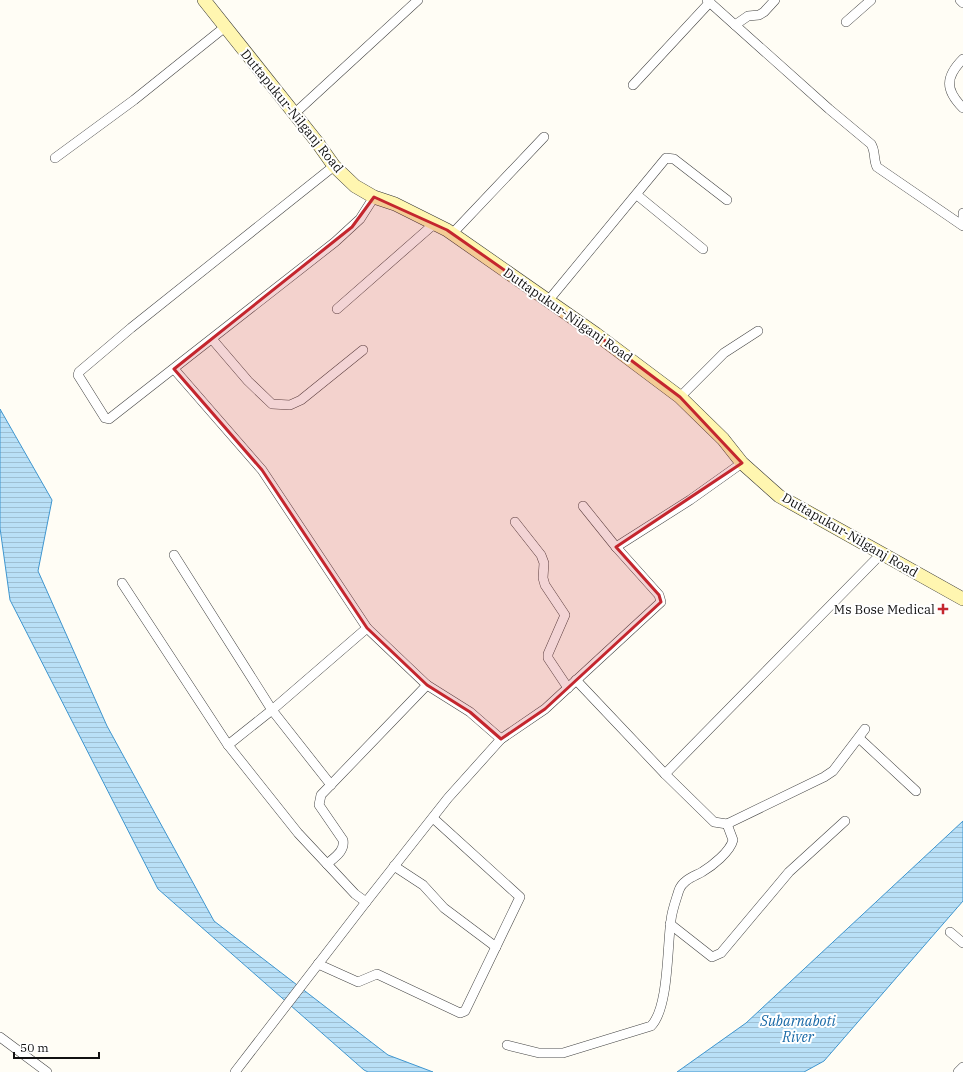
<svg xmlns="http://www.w3.org/2000/svg" width="963" height="1072" viewBox="0 0 963 1072" font-family="'IBM Plex Serif',serif">
	<style>
		.water { fill: url(#water-rules); stroke: #3f96cf }
		.lines { fill: none; stroke-linecap: round; stroke-linejoin: round }
		.street-casing { stroke: #444; stroke-width: 10 }
		.secondary-casing { stroke: #333; stroke-width: 14 }
		.street { stroke: #fff; stroke-width: 9 }
		.secondary { stroke: #fff6b0; stroke-width: 13 }
		.marked { fill: #c4262e; fill-opacity: 0.2; stroke: #c4262e; stroke-width: 3; stroke-linejoin: round }
		.poi-dot { fill: #c4262e; stroke: #fff; stroke-width: 1.5 }
		.labels { text-anchor: middle; dominant-baseline: central; stroke-width: 4; stroke-linejoin: round; paint-order: stroke }
		.street-label { font-size: 13px; fill: #111; stroke: #fff }
		.poi-label { font-size: 13px; fill: #111; stroke: #fff; text-anchor: end }
		.water-label { font-size: 14px; font-style: italic; fill: #1768a6; stroke: #fff }
	</style>
	<defs>
		<pattern id="water-rules" width="6" height="5" patternUnits="userSpaceOnUse"><rect width="6" height="5" fill="#b9e0f7"/><path d="M0 2.5h6" fill="none" stroke="#9ebfd3"/></pattern>
	</defs>
	<rect width="100%" height="100%" fill="#fffdf5"/>
	<!-- water -->
	<g class="water">
		<polygon points="0,409 52,500 38,571 107,726 214,921 388,1055 433,1072 368,1072 364,1070 158,889 10,600 0,528"/>
		<polygon points="963,821 963,901 824,1061 804,1072 677,1072 746,1023"/>
	</g>
	<g class="lines">
		<!-- street casing -->
		<g class="street-casing">
			<g id="street">
				<path d="M707,0l122,109 42,35c5,8 2,15 6,23l86,59"/>
				<polyline points="960,0 963,3"/>
				<polyline points="846,22 871,0"/>
				<polyline points="735,25 748,16 759,15 764,12 775,0"/>
				<path d="M963,59c-18,18 -18,31 0,49"/>
				<polyline points="633,85 710,2"/>
				<polyline points="294,114 418,0"/>
				<polyline points="55,158 134,100 225,27"/>
				<polyline points="334,166 131,328 79,372 78,375 105,418 109,419 335,242 360,219 374,197"/>
				<polyline points="637,195 703,249"/>
				<polyline points="963,213 963,219"/>
				<polyline points="452,234 544,137"/>
				<polyline points="548,301 666,158 674,159 727,200"/>
				<polyline points="337,309 434,224"/>
				<polyline points="212,339 248,381 272,404 290,405 301,400 363,350"/>
				<polyline points="174,369 262,470 367,628 427,685 470,712 501,739"/>
				<polyline points="680,397 724,353 758,331"/>
				<polyline points="515,522 541,555 544,563 543,578 545,585 565,615 548,654 548,658 568,688"/>
				<polyline points="616,547 690,500 742,463"/>
				<polyline points="174,555 272,710 331,785"/>
				<polyline points="122,583 228,745 298,833 355,894 366,902"/>
				<polyline points="576,680 665,774 714,822 727,824 824,777 833,771 865,729"/>
				<polyline points="859,738 916,791"/>
				<polyline points="228,745 272,710 367,628"/>
				<polyline points="665,774 881,554"/>
				<path d="M327,864c8,-7 18,-13 16,-24l-24,-35 2,-10 106,-110"/>
				<polyline points="394,866 423,885 444,908 496,947"/>
				<polyline points="670,924 712,957 721,953 789,872 845,821"/>
				<polyline points="950,932 963,943"/>
				<polyline points="318,964 358,982 377,974 460,1013 465,1011 520,897 433,818"/>
				<polyline points="0,1037 47,1072"/>
				<path d="M507,1045l32,8h24l88,-27c18,-18 16,-80 20,-106 1,-10 5,-20 8,-30 4,-10 14,-13 23,-18 10,-6 28,-20 31,-32l-6,-16"/>
				<polyline points="235,1072 366,902 448,798 501,739 545,709 661,602 659,595 616,547 583,506"/>
				<polyline points="958,1072 963,1067"/>
			</g>
		</g>
		<!-- secondary casing -->
		<g class="secondary-casing">
			<polyline id="secondary" points="204,0 317,142 334,166 355,186 374,197 395,204 447,230 596,334 680,397 723,439 742,463 779,496 963,599"/>
		</g>
		<!-- street -->
		<use href="#street" class="street"/>
		<!-- secondary -->
		<use href="#secondary" class="secondary"/>
	</g>
	<!-- marked area -->
	<path class="marked" d="M374,197l73,33 149,104 84,63 62,66 -126,84 43,48 2,7 -116,107 -44,30 -31,-27 -43,-27 -60,-57 -105,-158 -88,-101 178,-142z"/>
	<!-- markers -->
	<path class="poi-dot" d="M941 603h4v4h4v4h-4v4h-4v-4h-4v-4h4z"/>
	<g class="labels">
		<!-- street labels -->
		<g class="street-label">
			<text transform="translate(292 111) rotate(51)">Duttapukur-Nilganj Road</text>
			<text transform="translate(568 315) rotate(35)">Duttapukur-Nilganj Road</text>
			<text transform="translate(850 535) rotate(30)">Duttapukur-Nilganj Road</text>
		</g>
		<!-- poi labels -->
		<g class="poi-label">
			<text x="935" y="609">Ms Bose Medical</text>
		</g>
		<!-- water labels -->
		<g class="water-label">
			<text x="798" y="1021">Subarnaboti<tspan x="798" dy="16">River</tspan></text>
		</g>
	</g>
	<!-- scale -->
	<path d="M14 1052v6h85v-6" fill="none" stroke="#111111" stroke-width="2"/>
	<text x="20" y="1052" font-size="12" fill="#111111" stroke="#ffffff" stroke-width="3" paint-order="stroke">50 m</text>
</svg>
